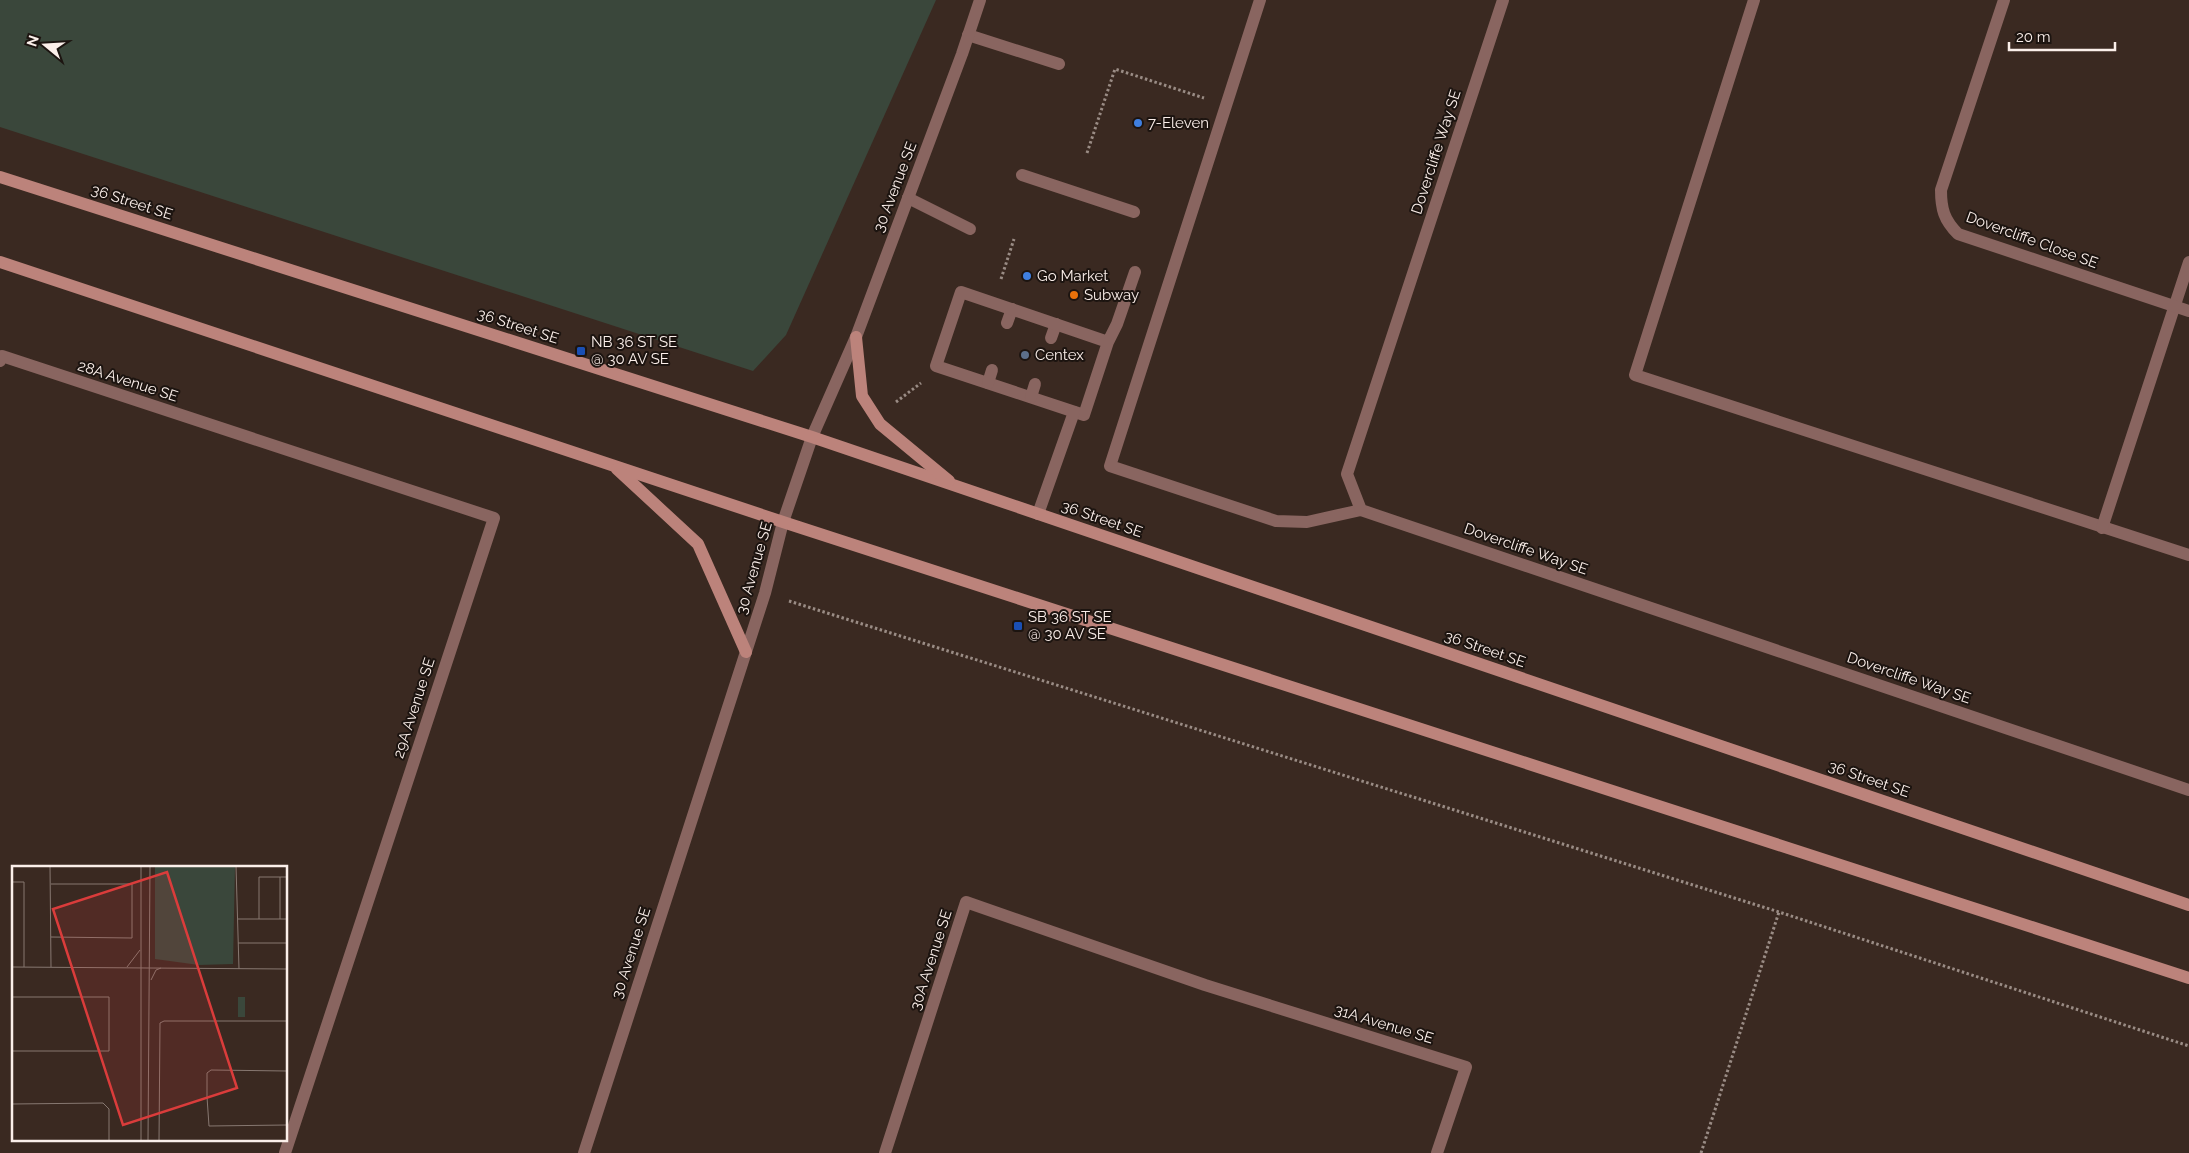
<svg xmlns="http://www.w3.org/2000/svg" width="2189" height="1153" viewBox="0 0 2189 1153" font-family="Raleway,sans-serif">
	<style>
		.green { fill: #3a473b }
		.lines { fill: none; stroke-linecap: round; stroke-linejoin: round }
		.path { stroke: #9a8c85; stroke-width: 3; stroke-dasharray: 2.5 2.5; stroke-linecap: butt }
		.lane { stroke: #896560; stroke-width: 12 }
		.street { stroke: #896560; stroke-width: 12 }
		.secondary { stroke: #bc837b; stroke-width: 12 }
		.shop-dot { fill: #3f7fe0; stroke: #1c1410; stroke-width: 2 }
		.food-dot { fill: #e8710a; stroke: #1c1410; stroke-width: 2 }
		.transit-dot { fill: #1a4fb4; stroke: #1c1410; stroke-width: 2 }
		.service-dot { fill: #5c6f8a; stroke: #1c1410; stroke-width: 2 }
		.labels { text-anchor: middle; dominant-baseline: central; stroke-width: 4; stroke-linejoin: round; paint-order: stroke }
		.poi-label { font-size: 15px; fill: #fbefea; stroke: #1c1410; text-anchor: start }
		.street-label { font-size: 15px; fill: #fbefea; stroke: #1c1410 }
		.inset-road { fill: none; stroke: #877871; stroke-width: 1 }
		.view { fill: #da3c3b; fill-opacity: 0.15; stroke: #da3c3b; stroke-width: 2.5 }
		.inset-edge { fill: none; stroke: #fbefea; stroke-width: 2.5 }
	</style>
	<rect width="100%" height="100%" fill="#3a2921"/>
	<!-- green -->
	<polygon class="green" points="0,0 936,0 786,335 753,371 0,127"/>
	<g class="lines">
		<!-- path -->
		<g class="path">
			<polyline points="1087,153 1115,69 1204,98"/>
			<polyline points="1001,279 1014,239"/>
			<polyline points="896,402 921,383"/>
			<polyline points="789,601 1779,912 2189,1046"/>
			<polyline points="1701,1153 1779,912"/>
		</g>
		<!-- lane -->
		<g class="lane">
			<polyline points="1260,0 1110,466 1276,521 1307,522 1361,510"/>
			<polyline points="1754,0 1635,375 2189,555"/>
			<polyline points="968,35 1059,64"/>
			<polyline points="1022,175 1134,212"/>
			<polyline points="908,198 970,229"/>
			<polyline points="1007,323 1012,309"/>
			<polyline points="1051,338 1056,324"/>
			<polyline points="1108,342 961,292 936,366 1084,415 1108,342 1117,324 1135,272"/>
			<polyline points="988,383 992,370"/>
			<polyline points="1031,397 1035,384"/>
			<polyline points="1038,514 1074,412"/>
			<polyline points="2102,528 2189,262"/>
		</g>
		<!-- street -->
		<g class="street">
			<polyline points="1503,0 1347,474 1361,510 2189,790"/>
			<path d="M2004,0l-63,190c0,19 3,30 17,44l231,77"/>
			<polyline points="0,361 2,356 494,518 285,1153"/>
			<polyline points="584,1153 765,593 783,522 812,437 856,337 962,54 980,0"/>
			<polyline points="885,1153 966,902 1205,985 1466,1067 1437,1153"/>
		</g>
		<!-- secondary -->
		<g class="secondary">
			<polyline points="0,177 812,437 2189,905"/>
			<polyline points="0,262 783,522 2189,978"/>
			<polyline points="856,337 862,396 880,424 949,481"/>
			<polyline points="617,469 698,544 746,652"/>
		</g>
	</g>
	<!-- markers -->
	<g class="shop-dot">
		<circle cx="1138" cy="123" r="5"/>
		<circle cx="1027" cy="276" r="5"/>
	</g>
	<circle class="food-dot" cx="1074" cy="295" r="5"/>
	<g class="transit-dot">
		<rect x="576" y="346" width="10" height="10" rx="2.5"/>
		<rect x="1013" y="621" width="10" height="10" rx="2.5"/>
	</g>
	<circle class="service-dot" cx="1025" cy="355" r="5"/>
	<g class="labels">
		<!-- poi labels -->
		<g class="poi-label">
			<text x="1148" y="123">7-Eleven</text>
			<text x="1037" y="276">Go Market</text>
			<text x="1084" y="295">Subway</text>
			<text x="591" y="342">NB 36 ST SE<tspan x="591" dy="17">@ 30 AV SE</tspan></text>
			<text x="1035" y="355">Centex</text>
			<text x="1028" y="617">SB 36 ST SE<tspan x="1028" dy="17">@ 30 AV SE</tspan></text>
		</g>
		<!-- street labels -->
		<g class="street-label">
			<text transform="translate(1436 152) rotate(-72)">Dovercliffe Way SE</text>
			<text transform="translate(895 187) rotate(-69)">30 Avenue SE</text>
			<text transform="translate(132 202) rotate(18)">36 Street SE</text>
			<text transform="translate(2032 240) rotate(20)">Dovercliffe Close SE</text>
			<text transform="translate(518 326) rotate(18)">36 Street SE</text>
			<text transform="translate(128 381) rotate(18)">28A Avenue SE</text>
			<text transform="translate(1102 519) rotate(19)">36 Street SE</text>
			<text transform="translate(1526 549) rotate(19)">Dovercliffe Way SE</text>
			<text transform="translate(754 568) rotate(-74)">30 Avenue SE</text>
			<text transform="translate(1485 649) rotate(19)">36 Street SE</text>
			<text transform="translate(1909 678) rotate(19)">Dovercliffe Way SE</text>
			<text transform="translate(414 708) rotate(-72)">29A Avenue SE</text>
			<text transform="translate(1869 779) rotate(19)">36 Street SE</text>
			<text transform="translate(631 953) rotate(-72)">30 Avenue SE</text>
			<text transform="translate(931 960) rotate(-72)">30A Avenue SE</text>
			<text transform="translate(1384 1024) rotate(17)">31A Avenue SE</text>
		</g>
	</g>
	<!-- overview -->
	<g transform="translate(12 866)">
		<rect width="275" height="275" fill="#3a2921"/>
		<path d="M143,0h80l-2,98 -34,1 -44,-6zM226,131h7v20h-7z" fill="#3a473b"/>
		<path class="inset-road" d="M38,0l1,101M224,0l3,103M0,16h12v85M39,18h81v54l-81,-1M226,53h49M247,53v-42h28M268,53v-42M226,77h49M0,101l275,2M115,101l13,-17M139,114l5,-10 5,-2M0,131h97v54h-97M275,205l-76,-1 -4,3v24l2,29 78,-1M0,238l91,-1 6,6v32M129,275v-275M136,275l2,-275M147,275l1,-118 4,-2h123"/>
		<path class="view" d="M155,6l70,216 -114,37 -70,-216z"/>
		<rect width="275" height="275" class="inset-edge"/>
	</g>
	<!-- north arrow -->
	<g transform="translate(45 45) rotate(288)" stroke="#1c1410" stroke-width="4" paint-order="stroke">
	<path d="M0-4L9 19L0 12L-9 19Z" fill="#fbefea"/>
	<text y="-8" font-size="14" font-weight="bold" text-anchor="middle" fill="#fbefea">N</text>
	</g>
	<!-- scale -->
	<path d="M2009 42v8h106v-8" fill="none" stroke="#fbefea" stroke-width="2.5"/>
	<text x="2016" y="42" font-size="15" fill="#fbefea" stroke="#1c1410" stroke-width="4" paint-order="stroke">20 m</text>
</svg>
